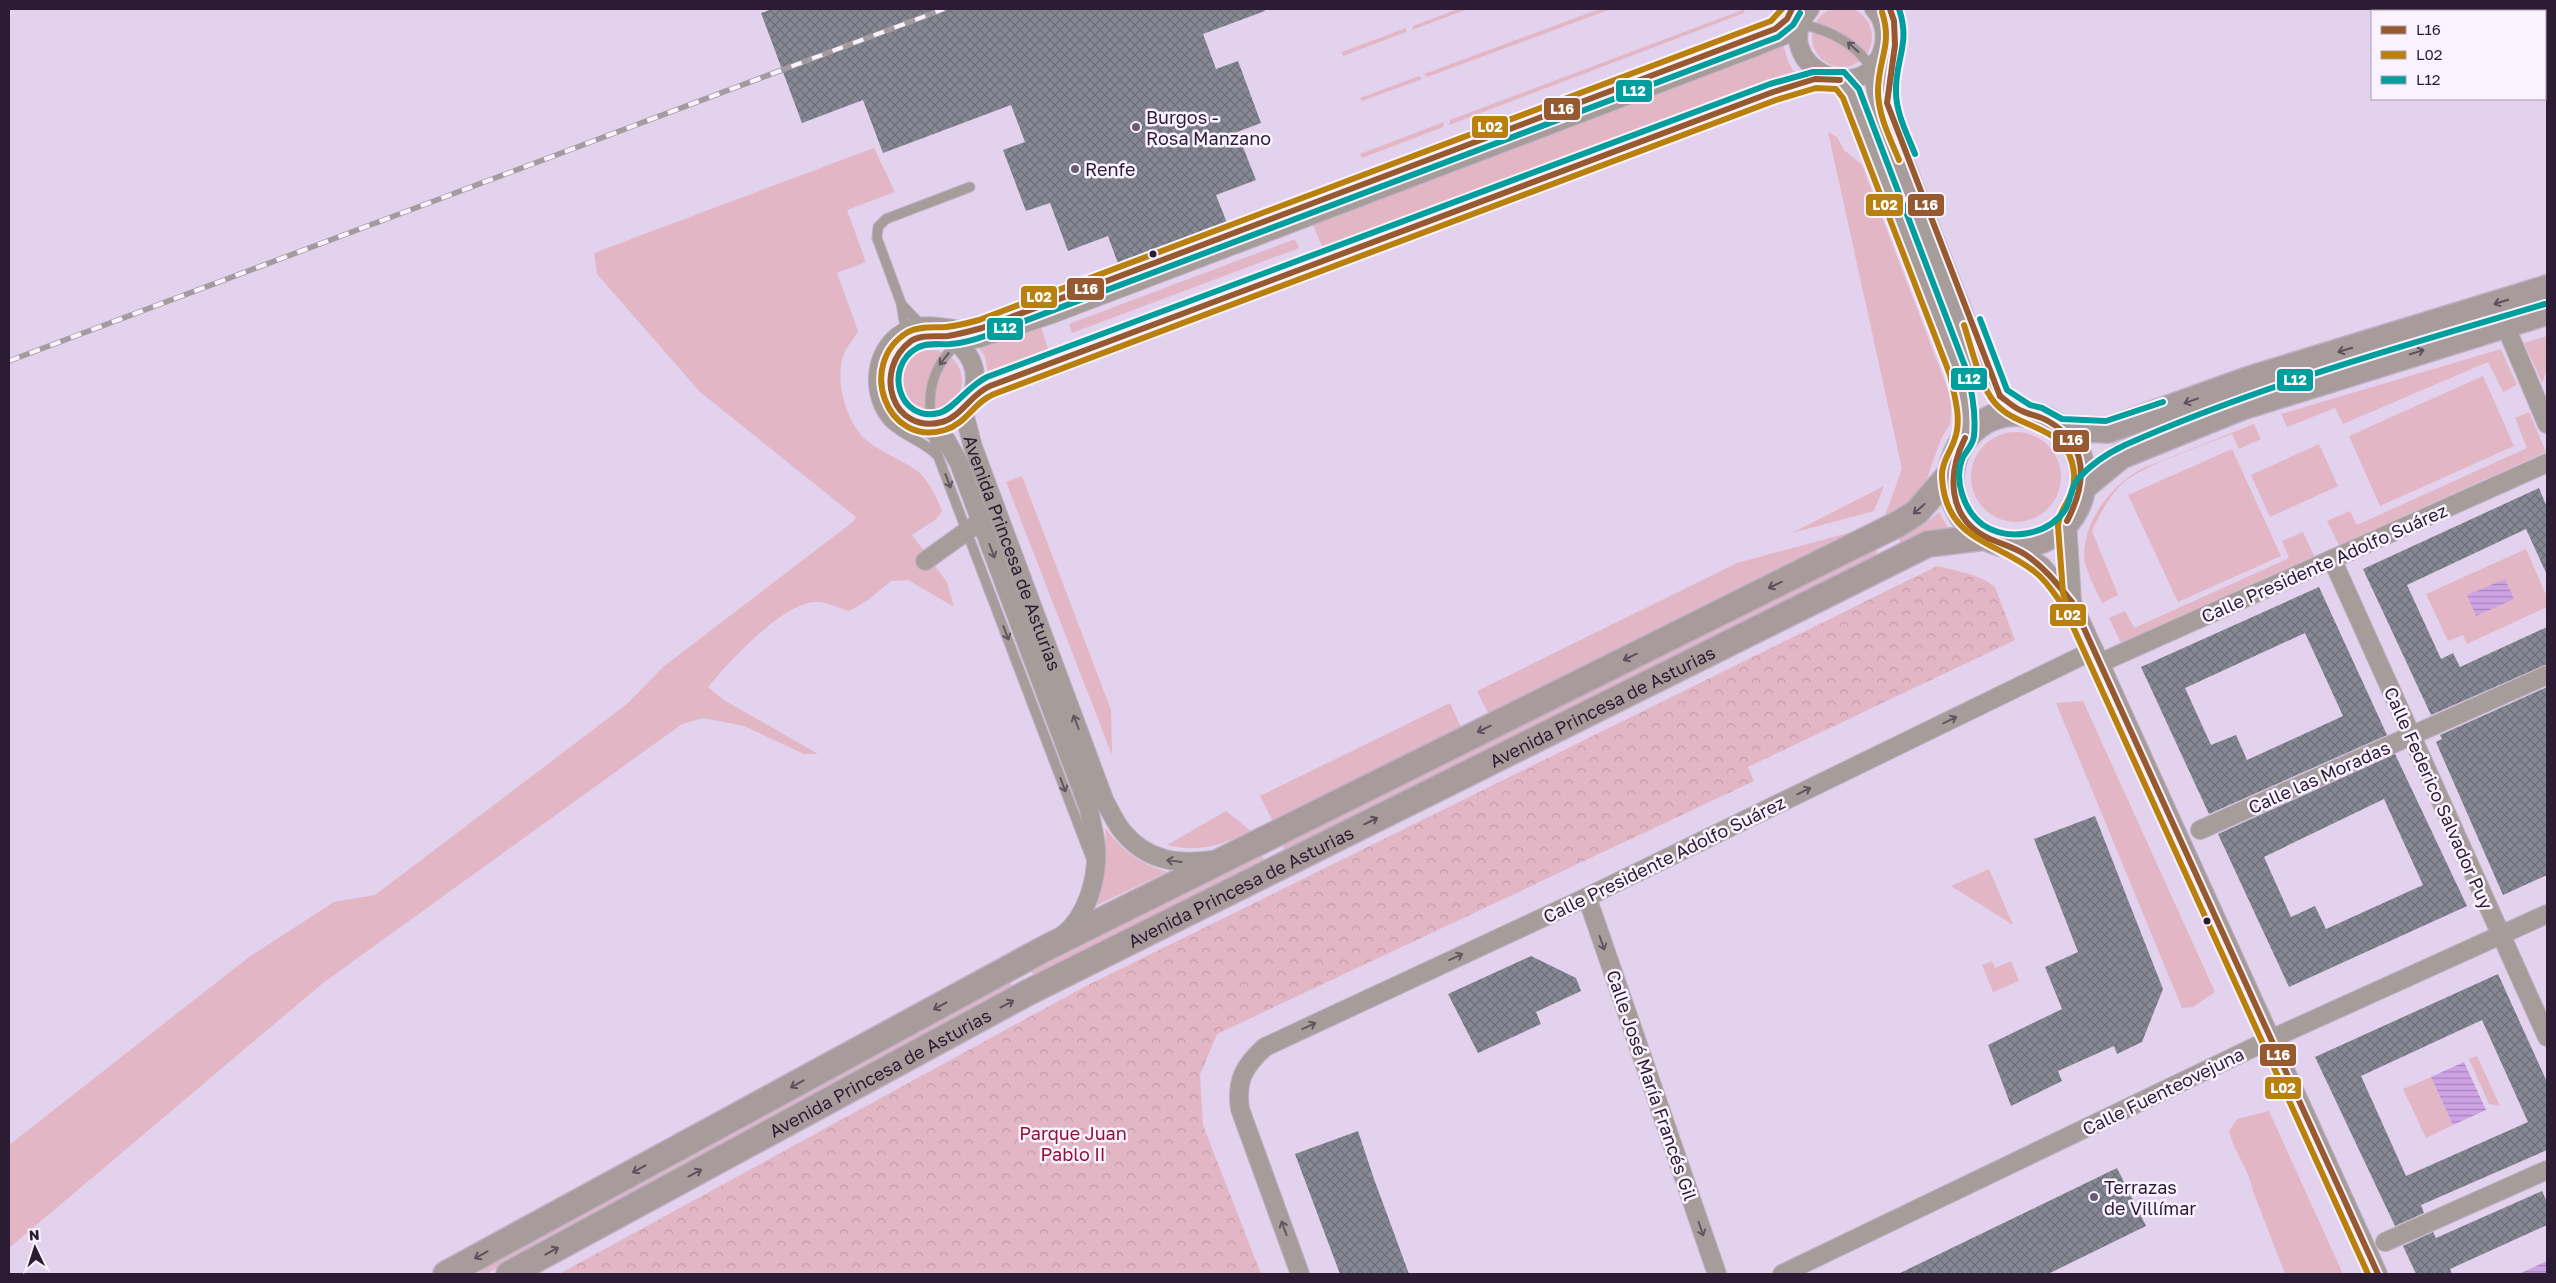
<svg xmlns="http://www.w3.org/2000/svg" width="2556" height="1283" viewBox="0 0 2556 1283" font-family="'Golos Text',sans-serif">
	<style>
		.green { fill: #e3b6c5 }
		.park { fill: url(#park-crowns) }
		.water { fill: url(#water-rules) }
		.building { fill: url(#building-cross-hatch); fill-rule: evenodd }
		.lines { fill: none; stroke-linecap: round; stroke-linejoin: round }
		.lane-casing { stroke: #bdb0c5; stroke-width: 11 }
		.street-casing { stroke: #bdb0c5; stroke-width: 20 }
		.secondary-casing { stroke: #bdb0c5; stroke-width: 28 }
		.lane { stroke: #a69d9a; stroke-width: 9 }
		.street { stroke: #a69d9a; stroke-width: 18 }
		.secondary { stroke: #a79c9b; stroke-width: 25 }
		.rail-casing { stroke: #a39b9f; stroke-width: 5.5 }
		.rail { stroke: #faf2ff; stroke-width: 4; stroke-dasharray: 11; stroke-linecap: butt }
		.bus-1-casing { stroke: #faf2ff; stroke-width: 10 }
		.bus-2-casing { stroke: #faf2ff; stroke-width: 10 }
		.bus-3-casing { stroke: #faf2ff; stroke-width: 10 }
		.bus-1 { stroke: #975a30; stroke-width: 6 }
		.bus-2 { stroke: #ba800d; stroke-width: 6 }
		.bus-3 { stroke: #009e9d; stroke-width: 6 }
		.oneway { stroke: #625661 }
		.oneway2 { stroke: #5d4f5d }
		.poi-dot { fill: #6b5c74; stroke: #faf2ff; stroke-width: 2 }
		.bus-dot { fill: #2b1c33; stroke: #faf2ff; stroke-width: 2 }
		.labels { text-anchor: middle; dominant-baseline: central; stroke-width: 5; stroke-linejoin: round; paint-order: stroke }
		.poi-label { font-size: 18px; fill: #2b1c33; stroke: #faf2ff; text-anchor: start }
		.street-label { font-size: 18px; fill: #2b1c33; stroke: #faf2ff }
		.park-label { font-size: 18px; fill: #921235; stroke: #faf2ff }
		.line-badge { stroke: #faf2ff; stroke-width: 2 }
		.badge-label { font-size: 14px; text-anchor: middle; font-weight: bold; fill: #fff }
	</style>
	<defs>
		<pattern id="park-crowns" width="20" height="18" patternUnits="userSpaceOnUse" patternTransform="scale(1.25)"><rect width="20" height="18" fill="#e3b6c5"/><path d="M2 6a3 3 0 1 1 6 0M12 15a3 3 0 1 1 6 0" fill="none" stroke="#c39caa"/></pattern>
		<pattern id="water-rules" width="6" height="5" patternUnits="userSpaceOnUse" patternTransform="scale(1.25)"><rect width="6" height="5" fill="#cea3e5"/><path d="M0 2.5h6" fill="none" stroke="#a784ba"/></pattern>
		<pattern id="building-cross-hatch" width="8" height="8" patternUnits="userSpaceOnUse" patternTransform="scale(1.25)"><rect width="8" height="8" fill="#868893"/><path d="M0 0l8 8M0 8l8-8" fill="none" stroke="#6e6e79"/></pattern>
	</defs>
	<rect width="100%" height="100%" fill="#e3d2ed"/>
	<!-- green -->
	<g class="green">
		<circle cx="1842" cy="37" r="30"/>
		<polygon points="1458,9 1468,9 1412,30 1413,26"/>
		<polygon points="1600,9 1611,9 1427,77 1424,74"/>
		<polygon points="1745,9 1744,13 1449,125 1450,120"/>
		<polygon points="1406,28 1406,32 1343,56 1342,52"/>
		<polygon points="1784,46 1787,59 1794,72 1322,247 1313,224"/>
		<polygon points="1419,76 1422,79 1362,101 1360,98"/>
		<polygon points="1444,122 1443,127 1362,158 1360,154"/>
		<polygon points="1828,132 1837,137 1844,150 1862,165 1952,400 1950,424 1941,439 1926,481 1911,499 1883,521 1902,469"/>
		<path d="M874,148l21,44 -48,18 19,52 -29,11 21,58c-4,8 -11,15 -14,23 -10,26 2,68 22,86 15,12 34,19 50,30 12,8 21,28 26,41l-7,9 -23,15 35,47 7,25 -46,-27 -17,1 -23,19 -19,11c-10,-3 -24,-10 -34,-9 -34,2 -86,60 -107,85l16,13 94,54h-14l-60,-28 -41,-8 -21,6 -359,259 -314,265v-103l240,-188 85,-55 41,-7 252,-191 36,-37 191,-146 2,-4 -156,-125 -103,-118 -3,-21z"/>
		<polygon points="1295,239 1299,248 1072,333 1069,324"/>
		<polygon points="1041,327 1049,352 988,374 985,356 979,349"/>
		<polygon points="2547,336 2547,370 2542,383 2524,343"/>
		<polygon points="2501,349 2517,385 2503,392 2488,362 2343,424 2335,408 2287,427 2281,414"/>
		<circle cx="931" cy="381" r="31"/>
		<polygon points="2483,376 2514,446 2380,506 2349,436"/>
		<polygon points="2529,412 2546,452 2339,545 2327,521 2350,511 2357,525 2527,448 2515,418"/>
		<path d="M2254,424l7,15 -22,10 -7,-15c-26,11 -89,31 -109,49 -14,13 -23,31 -31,48l26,64 -16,8c-6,-14 -17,-32 -18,-47 0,-36 27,-70 57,-87z"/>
		<circle cx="2016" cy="477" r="45"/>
		<polygon points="2319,444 2338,486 2270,517 2251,475"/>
		<polygon points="2232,449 2281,556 2178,602 2128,495"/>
		<polygon points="1022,476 1111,710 1112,755 1006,482"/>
		<polygon points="1884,486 1874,511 1792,533"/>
		<polygon points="1939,512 1948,528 1928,531 1901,544 1898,538 1925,524"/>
		<polygon points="1859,530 1488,713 1477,691 1737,563"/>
		<polygon points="2303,532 2314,556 2121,643 2109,618 2125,611 2134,628 2289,558 2282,541"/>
		<polygon points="1875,549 1878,555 1284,850 1282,845"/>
		<polygon points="2526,549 2547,597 2547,607 2467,644 2463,635 2448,641 2426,594"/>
		<polygon points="2083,701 2215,992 2193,1007 2182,1008 2056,703"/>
		<polygon points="1450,703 1461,727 1272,820 1260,796"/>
		<path d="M1226,811l25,20c-29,14 -52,22 -84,14z"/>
		<path d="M1105,828c19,24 32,34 62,44l-74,35c12,-28 14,-48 12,-79z"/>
		<polygon points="1262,855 1264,860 1034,976 1031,971"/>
		<polygon points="1989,869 2013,925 1951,886"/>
		<polygon points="1992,961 1995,968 2011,961 2019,981 1993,992 1982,965"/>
		<polygon points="1010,982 1013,987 486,1274 481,1274 479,1271"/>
		<polygon points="2477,1056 2500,1106 2489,1104 2469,1059"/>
		<polygon points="2431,1077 2453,1125 2426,1138 2403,1089"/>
		<path d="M2269,1111l74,163h-58l-32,-83c-4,-22 -19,-39 -24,-60l8,-12z"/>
	</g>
	<!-- park -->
	<path class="park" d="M1937,566c19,5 43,8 58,21l20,53 -267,127 6,14 -537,253 -17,41 3,50 58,149h-702l525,-287z"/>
	<!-- water -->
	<g class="water">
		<polygon points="2505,579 2514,599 2476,616 2467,595"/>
		<polygon points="2464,1062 2486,1110 2453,1125 2431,1077"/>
		<polygon points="2547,1261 2547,1274 2521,1274 2521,1273"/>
	</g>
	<!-- building -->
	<g class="building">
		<polygon points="772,9 1264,9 1265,11 1203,34 1216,69 1238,61 1261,123 1237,132 1256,180 1216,195 1229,228 1120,269 1108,236 1068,251 1050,203 1026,211 1003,150 1025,142 1011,105 883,153 863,100 802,123 761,13"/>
		<polygon points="2539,488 2547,507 2547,575 2526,529 2407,585 2441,659 2453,653 2460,667 2547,627 2547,664 2431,715 2363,569"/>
		<path d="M2319,587l68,148 -178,79 -68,-147zM2305,633l38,83 -96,44 -11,-25 -25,10 -26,-57z"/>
		<polygon points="2547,687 2547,875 2503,895 2436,742 2442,739 2440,735"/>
		<path d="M2395,754l72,152 -178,81 -71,-153zM2384,799l39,86 -97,44 -11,-23 -24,11 -27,-60z"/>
		<polygon points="2095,816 2163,989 2142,1042 2117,1054 2114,1046 2058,1071 2062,1081 2011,1106 1988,1045 2062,1009 2045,967 2078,952 2034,839"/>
		<polygon points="1531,956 1576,978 1581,991 1536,1012 1541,1024 1478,1053 1448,994"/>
		<path d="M2498,974l49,108v68l-126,55 3,8 -29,13 -80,-169zM2482,1020l46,102 -122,54 -45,-100z"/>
		<polygon points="1358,1131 1374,1179 1409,1274 1340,1274 1295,1154"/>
		<polygon points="2117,1168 2146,1226 2048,1274 1898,1274"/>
		<polygon points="2542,1191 2547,1202 2547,1225 2450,1269 2452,1274 2416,1274 2403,1246 2433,1232 2436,1238"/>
	</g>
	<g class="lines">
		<!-- lane casing -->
		<g class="lane-casing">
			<g id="lane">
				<path d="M1890,9c14,33 -4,61 -3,94l106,274"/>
				<path d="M1800,24c30,6 57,19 73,47"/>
				<polyline points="902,305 931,335"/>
				<path d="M976,328c-18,-2 -42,-9 -60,-5 -44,10 -55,66 -28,98 14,15 36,20 50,35l153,402"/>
				<polyline points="943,336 982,328 1775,29 1787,19 1792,9"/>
				<polyline points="899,350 905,327 901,303 877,238 878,227 886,219 970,187"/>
				<path d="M938,456c-10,-44 -17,-80 20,-113"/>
			</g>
		</g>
		<!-- street casing -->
		<g class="street-casing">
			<g id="street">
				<path d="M1810,9c-47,55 60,107 74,35 2,-12 -1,-26 -10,-35"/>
				<path d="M1876,62l-1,23 6,30 94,244c12,25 28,39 51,54"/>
				<polyline points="1840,80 1851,93 1858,111 1958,372 1963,396 1965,438"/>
				<circle cx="931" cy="379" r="44"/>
				<polyline points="2511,339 2547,424"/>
				<polyline points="954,342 980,338 1052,314 1755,47 1790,33 1801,24"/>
				<polyline points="974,394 1008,379 1773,92 1803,82 1830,78"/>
				<path id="s1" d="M966,405l-1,12 8,30 132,355c6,10 11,22 18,30 24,29 55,33 89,28"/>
				<path d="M919,421l27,19 13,23 130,346c2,12 6,26 7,38 2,31 -9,70 -34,89"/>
				<polyline points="2067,521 2072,602"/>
				<polyline points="2004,543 2042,566 2072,602 2378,1274"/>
				<polyline points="2332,559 2547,1037"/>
				<polyline points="925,561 981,521"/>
				<polyline points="2100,663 2547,463"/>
				<polyline points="2200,830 2547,675"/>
				<polyline points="1587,897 1717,1274"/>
				<polyline points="2385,1242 2547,1170"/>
				<path d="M1300,1274l-60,-165c-4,-29 4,-43 25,-62l322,-150 507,-247"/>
				<polyline points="1782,1274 2271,1039 2547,914"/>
			</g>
		</g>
		<!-- secondary casing -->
		<g class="secondary-casing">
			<g id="secondary">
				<circle cx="2017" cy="479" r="66"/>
				<polyline points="2059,428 2108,430 2250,379 2547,288"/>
				<polyline points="2082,488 2121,456 2242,407 2547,312"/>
				<polyline points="446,1274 1044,949 1900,523 1917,512 1951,473"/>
				<path id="s2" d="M509,1274l518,-281 901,-449 58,-7"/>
			</g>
		</g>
		<!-- lane -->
		<use href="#lane" class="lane"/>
		<!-- street -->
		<use href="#street" class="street"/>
		<!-- secondary -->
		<use href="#secondary" class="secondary"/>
		<!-- rail casing -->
		<g class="rail-casing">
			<polyline id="rail" points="9,361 944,9"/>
		</g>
		<!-- rail -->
		<use href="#rail" class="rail"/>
		<!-- bus-1 casing -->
		<g class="bus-1-casing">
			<g id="bus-1">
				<path d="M1792,9l-5,10 -12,10 -793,299c-11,3 -22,6 -34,8 -12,1 -27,-2 -37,5 -39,29 -19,94 31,81 19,-5 29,-28 48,-36l783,-294 42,-13 25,1"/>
				<polyline points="1890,9 1894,21 1895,45 1887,103 2000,396"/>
				<path d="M2000,396c7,5 14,12 22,15 8,4 18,5 26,10 41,23 39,62 19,100"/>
				<path d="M1965,438c-18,36 -18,80 23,100 13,6 26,9 38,17 19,13 32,30 46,47l306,672"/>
			</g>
		</g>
		<!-- bus-2 casing -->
		<g class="bus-2-casing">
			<g id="bus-2">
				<path d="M1782,9l-11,12 -792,299c-11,3 -22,6 -33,7 -13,1 -26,-1 -38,5 -52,31 -22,116 37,98 21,-6 29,-28 49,-36l782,-294 40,-12 20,1 7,9 107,277c4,19 12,44 5,63 -4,14 -14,24 -13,40 4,63 52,62 93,94 12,9 20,23 29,35l304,667"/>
				<path d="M1882,12c11,33 -4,47 -4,79 0,24 12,47 21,69"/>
				<path d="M1964,325c7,21 16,61 31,78 25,29 74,20 79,70 2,27 -15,33 -16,53l5,67 8,27"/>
			</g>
		</g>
		<!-- bus-3 casing -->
		<g class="bus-3-casing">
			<g id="bus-3">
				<path d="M1899,9c12,35 -4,50 -3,83 0,21 11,42 19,62"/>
				<path d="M1800,13l-7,12 -15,12 -793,299c-11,4 -22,7 -34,8 -10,1 -25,-2 -34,4 -34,19 -18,75 22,65 14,-3 29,-27 48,-36l783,-293 43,-12h31l15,17 107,280c6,21 10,45 8,67 -1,9 -7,14 -11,21 -10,23 1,54 20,68 26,17 65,10 82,-15 6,-9 5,-21 12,-30 12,-14 31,-27 48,-35 136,-60 278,-99 420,-141"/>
				<polyline points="1980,319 2007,390 2030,405 2042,408 2062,419 2106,421 2163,402"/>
			</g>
		</g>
		<!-- bus-1 -->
		<use href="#bus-1" class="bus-1"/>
		<!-- bus-2 -->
		<use href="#bus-2" class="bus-2"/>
		<!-- bus-3 -->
		<use href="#bus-3" class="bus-3"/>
	</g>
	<!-- one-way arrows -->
	<defs><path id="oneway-shaft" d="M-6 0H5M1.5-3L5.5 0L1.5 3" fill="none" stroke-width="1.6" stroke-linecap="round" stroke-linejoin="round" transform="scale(1.25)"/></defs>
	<g class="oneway">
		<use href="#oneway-shaft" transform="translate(1853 47) rotate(-138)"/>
		<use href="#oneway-shaft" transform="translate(944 359) rotate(128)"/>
		<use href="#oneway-shaft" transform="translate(948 481) rotate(69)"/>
		<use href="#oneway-shaft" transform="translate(992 551) rotate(69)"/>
		<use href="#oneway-shaft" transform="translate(1006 633) rotate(69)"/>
		<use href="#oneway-shaft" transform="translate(1950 720) rotate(-26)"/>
		<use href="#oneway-shaft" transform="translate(1076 722) rotate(-111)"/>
		<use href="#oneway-shaft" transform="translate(1063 785) rotate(69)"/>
		<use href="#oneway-shaft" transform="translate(1804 791) rotate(-26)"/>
		<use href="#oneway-shaft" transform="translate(1174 861) rotate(-172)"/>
		<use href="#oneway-shaft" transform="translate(1602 943) rotate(71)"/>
		<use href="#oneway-shaft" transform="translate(1456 957) rotate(-25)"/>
		<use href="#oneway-shaft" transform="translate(1309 1026) rotate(-25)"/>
		<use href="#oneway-shaft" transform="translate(1284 1228) rotate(-110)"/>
		<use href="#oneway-shaft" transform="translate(1701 1229) rotate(71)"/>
	</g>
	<g class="oneway2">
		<use href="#oneway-shaft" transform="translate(2501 302) rotate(163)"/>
		<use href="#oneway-shaft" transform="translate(2345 350) rotate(163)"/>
		<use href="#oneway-shaft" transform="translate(2417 352) rotate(-17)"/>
		<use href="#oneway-shaft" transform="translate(2191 401) rotate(160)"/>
		<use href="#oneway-shaft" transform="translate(1919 509) rotate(139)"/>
		<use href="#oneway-shaft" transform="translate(1775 585) rotate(154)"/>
		<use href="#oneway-shaft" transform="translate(1630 657) rotate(154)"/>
		<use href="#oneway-shaft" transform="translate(1484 729) rotate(154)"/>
		<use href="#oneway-shaft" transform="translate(1371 821) rotate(-26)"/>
		<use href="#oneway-shaft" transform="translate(1007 1004) rotate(-28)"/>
		<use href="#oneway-shaft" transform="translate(940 1006) rotate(151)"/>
		<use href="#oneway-shaft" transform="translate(797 1084) rotate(151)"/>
		<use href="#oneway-shaft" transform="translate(639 1169) rotate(151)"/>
		<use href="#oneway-shaft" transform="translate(695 1173) rotate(-28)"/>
		<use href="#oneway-shaft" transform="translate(552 1251) rotate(-29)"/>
		<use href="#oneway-shaft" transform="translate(481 1255) rotate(151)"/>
	</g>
	<!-- markers -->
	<g class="poi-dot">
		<circle cx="1136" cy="127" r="5"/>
		<circle cx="1075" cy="169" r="5"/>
		<circle cx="2094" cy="1197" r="5"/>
	</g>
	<g class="bus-dot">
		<circle cx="1153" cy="254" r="4.5"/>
		<circle cx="2207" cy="921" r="4.5"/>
	</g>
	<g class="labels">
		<!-- poi labels -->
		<g class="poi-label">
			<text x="1146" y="117">Burgos -<tspan x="1146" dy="21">Rosa Manzano</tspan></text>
			<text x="1085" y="169">Renfe</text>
			<text x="2104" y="1187">Terrazas<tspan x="2104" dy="21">de Villímar</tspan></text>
		</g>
		<!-- street labels -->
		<g class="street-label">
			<text stroke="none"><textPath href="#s1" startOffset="156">Avenida Princesa de Asturias</textPath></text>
			<text transform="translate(2324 563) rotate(-24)">Calle Presidente Adolfo Suárez</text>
			<text stroke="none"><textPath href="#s2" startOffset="1232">Avenida Princesa de Asturias</textPath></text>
			<text transform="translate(2319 777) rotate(-24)">Calle las Moradas</text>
			<text transform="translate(2439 798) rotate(66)">Calle Federico Salvador Puy</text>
			<text transform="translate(1664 859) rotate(-26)">Calle Presidente Adolfo Suárez</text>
			<text stroke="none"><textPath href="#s2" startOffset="828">Avenida Princesa de Asturias</textPath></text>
			<text stroke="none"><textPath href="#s2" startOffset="422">Avenida Princesa de Asturias</textPath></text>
			<text transform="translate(1652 1085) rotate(71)">Calle José María Francés Gil</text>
			<text transform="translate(2163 1091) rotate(-26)">Calle Fuenteovejuna</text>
		</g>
		<!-- park labels -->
		<g class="park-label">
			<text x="1073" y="1133">Parque Juan<tspan x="1073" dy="21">Pablo II</tspan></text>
		</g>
	</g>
	<g class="line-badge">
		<rect x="1615" y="79" width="38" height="24" rx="5" fill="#009e9d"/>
		<rect x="1543" y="97" width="38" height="24" rx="5" fill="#975a30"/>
		<rect x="1471" y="115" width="38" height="24" rx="5" fill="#ba800d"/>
		<rect x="1907" y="193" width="38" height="24" rx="5" fill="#975a30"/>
		<rect x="1865" y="193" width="39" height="24" rx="5" fill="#ba800d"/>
		<rect x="1066" y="277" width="39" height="24" rx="5" fill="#975a30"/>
		<rect x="1020" y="285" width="38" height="24" rx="5" fill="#ba800d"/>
		<rect x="986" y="317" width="38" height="24" rx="5" fill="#009e9d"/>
		<rect x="1950" y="367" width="38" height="24" rx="5" fill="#009e9d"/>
		<rect x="2276" y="368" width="38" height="24" rx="5" fill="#009e9d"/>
		<rect x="2052" y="429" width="38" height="24" rx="5" fill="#975a30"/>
		<rect x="2049" y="603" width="38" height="24" rx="5" fill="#ba800d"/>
		<rect x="2259" y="1043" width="38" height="24" rx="5" fill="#975a30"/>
		<rect x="2264" y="1076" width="38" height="24" rx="5" fill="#ba800d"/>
	</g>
	<g class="badge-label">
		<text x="1634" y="96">L12</text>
		<text x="1562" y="114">L16</text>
		<text x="1490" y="132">L02</text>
		<text x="1926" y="210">L16</text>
		<text x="1885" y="210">L02</text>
		<text x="1086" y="294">L16</text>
		<text x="1039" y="302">L02</text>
		<text x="1005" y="333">L12</text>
		<text x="1969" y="384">L12</text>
		<text x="2295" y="385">L12</text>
		<text x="2071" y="445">L16</text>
		<text x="2068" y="620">L02</text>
		<text x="2278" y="1060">L16</text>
		<text x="2283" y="1093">L02</text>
	</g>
	<!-- border -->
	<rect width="2556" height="1283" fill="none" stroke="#2b1c33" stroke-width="20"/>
	<!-- legend -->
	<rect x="2371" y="10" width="175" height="90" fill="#faf2ff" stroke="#a79cad"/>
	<rect x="2381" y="26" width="25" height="8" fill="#975a30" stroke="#a79cad"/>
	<text x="2416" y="35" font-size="15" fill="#2b1c33">L16</text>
	<rect x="2381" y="51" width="25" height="8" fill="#ba800d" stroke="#a79cad"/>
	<text x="2416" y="60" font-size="15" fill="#2b1c33">L02</text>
	<rect x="2381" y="76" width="25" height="8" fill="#009e9d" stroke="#a79cad"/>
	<text x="2416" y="85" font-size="15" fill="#2b1c33">L12</text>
	<!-- north arrow -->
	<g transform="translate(35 1248) rotate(356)" stroke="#faf2ff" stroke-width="4" paint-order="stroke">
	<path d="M0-4L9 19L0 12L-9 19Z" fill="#2b1c33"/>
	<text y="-8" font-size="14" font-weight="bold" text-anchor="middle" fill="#2b1c33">N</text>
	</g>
</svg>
